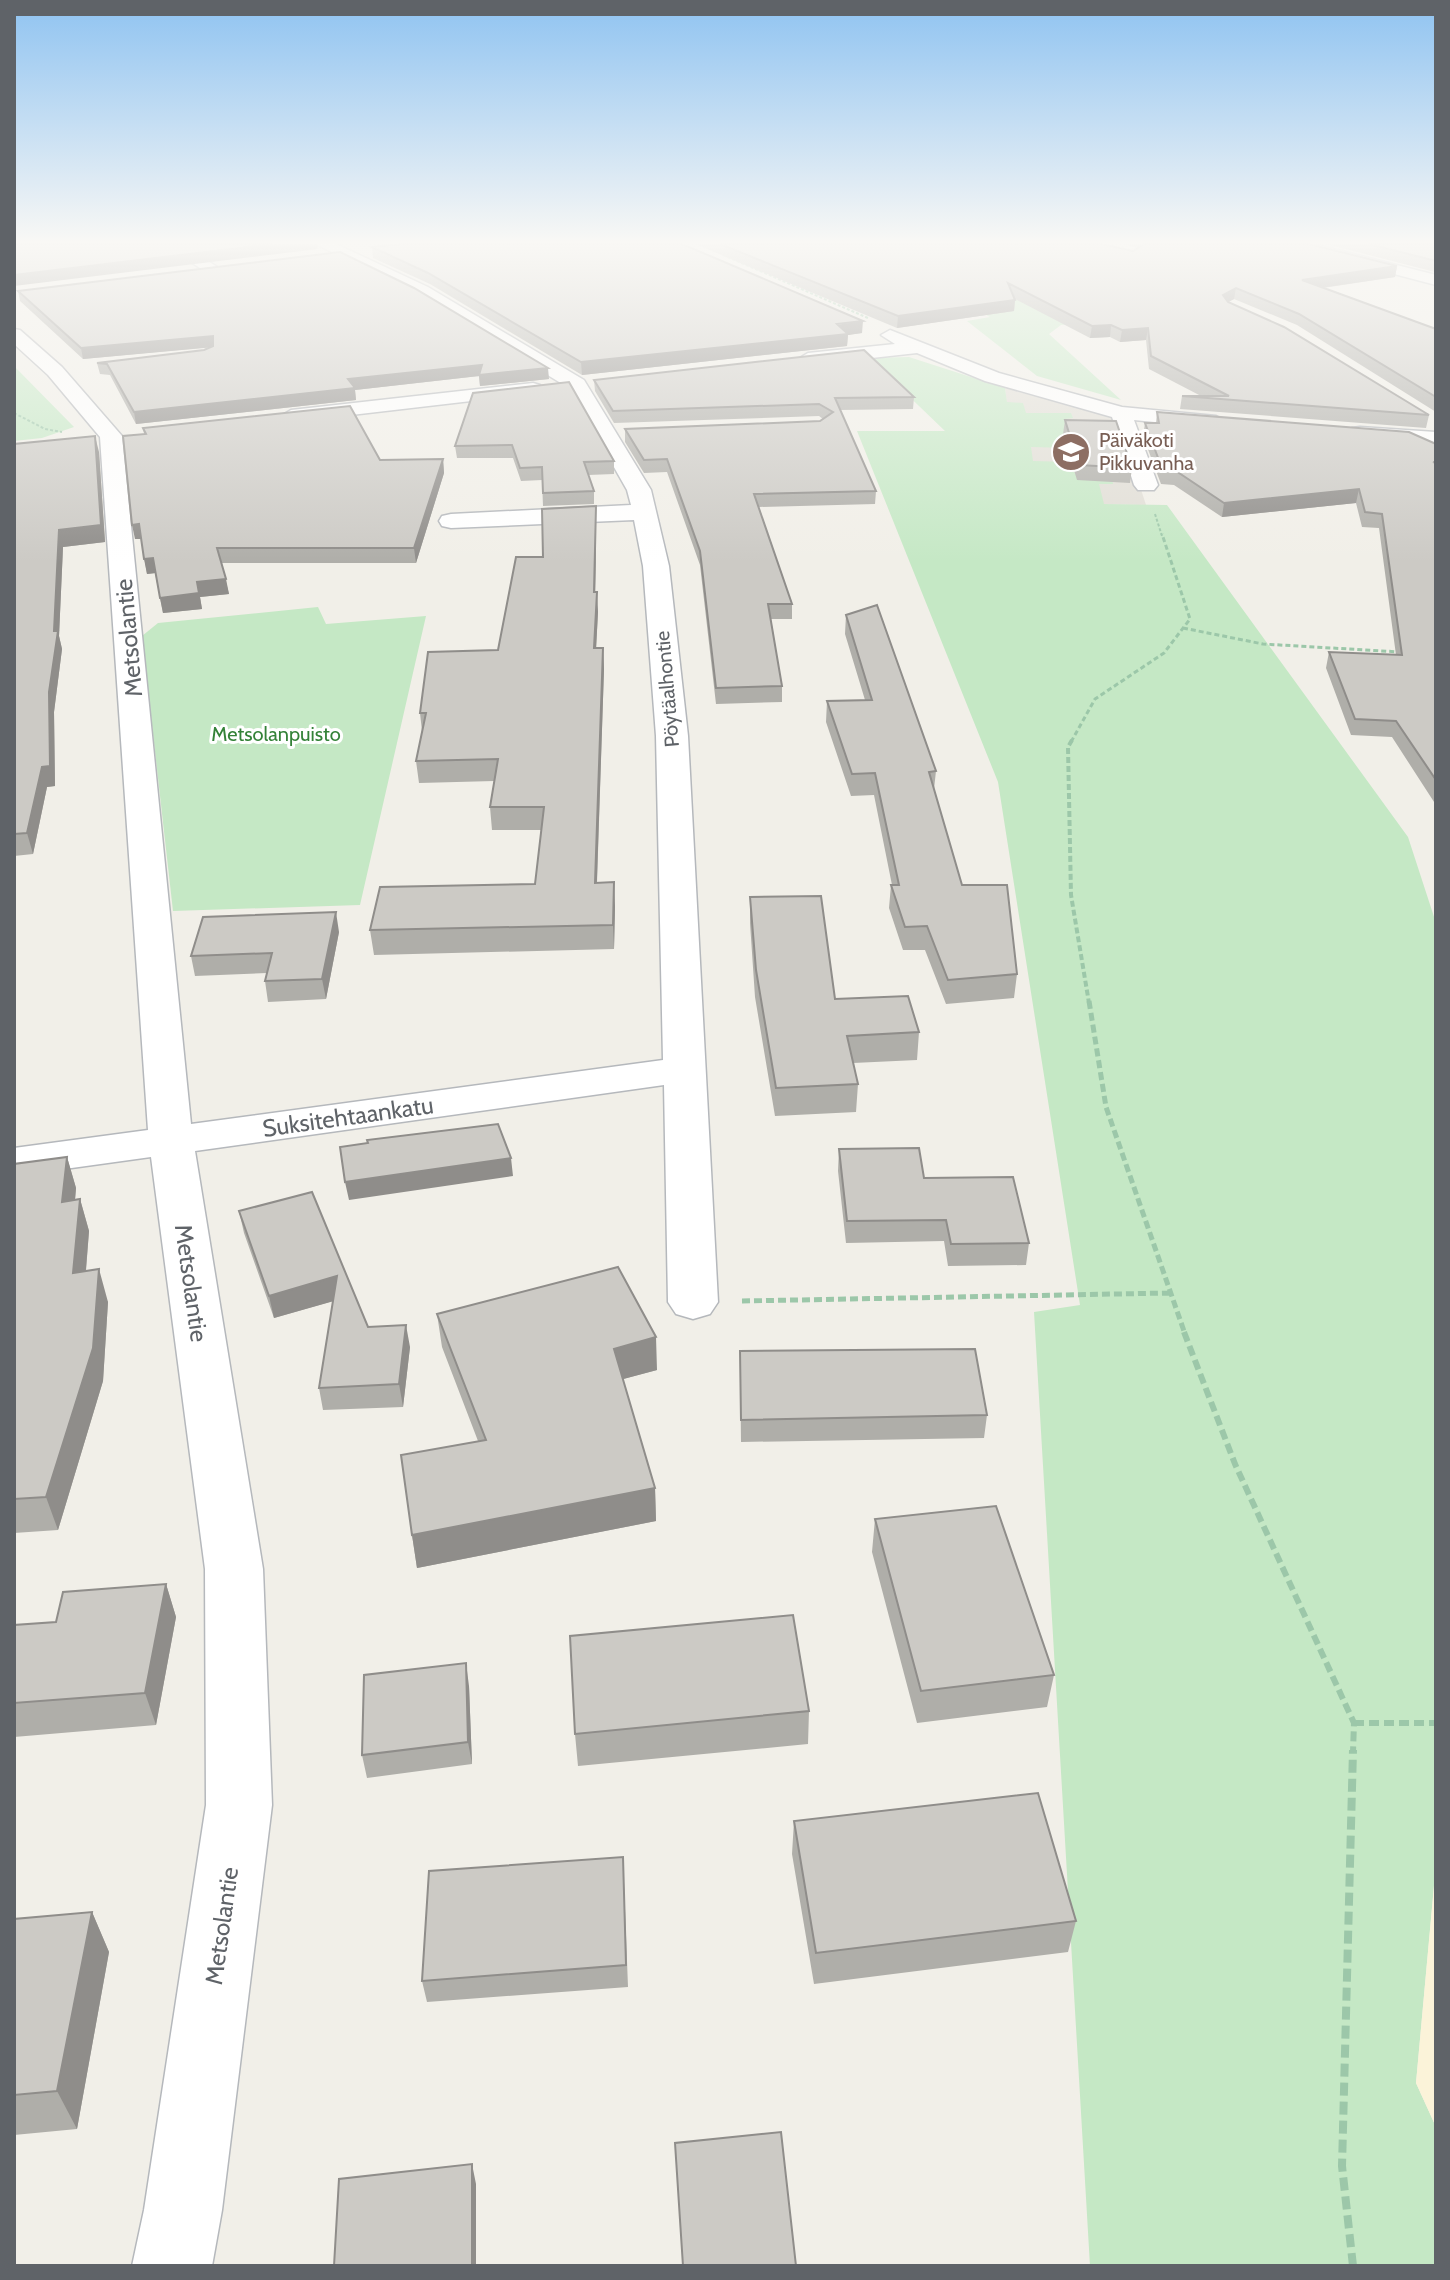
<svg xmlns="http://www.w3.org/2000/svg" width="1450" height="2280" viewBox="0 0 1450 2280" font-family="Cabin,sans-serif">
<rect width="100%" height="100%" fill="#f1efe8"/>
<path fill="#e1ded6" d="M1005,388L1118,418L1146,505L1019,503Z"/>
<path fill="#c5e8c5" d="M899,244L1115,320L1061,325L1049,334L1121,400L1037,376L967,321L990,317L952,297Z
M909,357L1005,388L1007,402L1023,403L1026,413H1071L1073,418L1065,419L1071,434L1070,448L1031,447L1033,461L1071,462L1075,474L1111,475L1113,484H1099L1104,504L1167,505L1408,837L1436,923V1864L1416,2083L1436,2127V2266H1090L1034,1312L1080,1305L998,782L857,431H945L869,358Z
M14,366L74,427L42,438L14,441Z
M318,607L326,624L426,616L360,905L173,911L142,636L158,623Z"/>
<path fill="#fbf3d9" d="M1436,1864V2127L1416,2083Z"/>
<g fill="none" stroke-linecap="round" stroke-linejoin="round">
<defs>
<path id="street" d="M162,244H181L222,270L220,273H208Z
M316,244H336L428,287L584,380L651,490L669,566L688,736L718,1302L710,1314L693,1319L676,1314L668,1302L664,1085L195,1151L263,1569L272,1805L222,2210L212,2266H132L144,2210L206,1805L205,1569L151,1157L14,1176V1148L148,1130L100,437L48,375L14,344V329L20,330L62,367L122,436L191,1124L663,1060L656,736L643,566L634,520L451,528L442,526L439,521L442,516L451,514L631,505L627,490L569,388L416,295Z
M890,330L999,373L1122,407L1216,416L1227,422L1216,428L1134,420L1158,485L1154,490H1138L1134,485L1112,417L985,381L917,353L808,365L798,359L808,353L895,344L881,335Z
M533,383L540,385L543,389L540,393L291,422L281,416L291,410Z
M1360,427L1436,432V444L1352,438L1349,433L1352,428Z"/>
<path id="secondary" d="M1288,244H1314L1436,275V285L1291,247Z"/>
</defs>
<use href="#street" stroke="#b5b8bc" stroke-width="3"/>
<use href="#secondary" stroke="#b6babf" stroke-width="3"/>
<path stroke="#9cc7a9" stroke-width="2" stroke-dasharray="3 2" stroke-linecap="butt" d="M723,255L868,318
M14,413L45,429L62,432
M1155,514L1162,536"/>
<path stroke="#9cc7a9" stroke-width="3" stroke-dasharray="5 3" stroke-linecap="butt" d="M1183,628L1263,644L1400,652
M1071,742L1095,699L1164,653L1190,619L1162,534"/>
<path stroke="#9cc7a9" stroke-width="4" stroke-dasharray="6 3" stroke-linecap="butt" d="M1072,740L1068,747L1071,895L1089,1003"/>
<path stroke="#9cc7a9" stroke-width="5" stroke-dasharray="8 4" stroke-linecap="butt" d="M1089,1001L1106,1107L1185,1334
M742,1301L1169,1293"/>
<path stroke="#9cc7a9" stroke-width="6" stroke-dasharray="10 5" stroke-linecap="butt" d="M1184,1332L1235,1464L1354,1723L1353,1752
M1354,1723H1436"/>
<path stroke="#9cc7a9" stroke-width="8" stroke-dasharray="13 6" stroke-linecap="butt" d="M1353,2266L1342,2166L1353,1750"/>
<use href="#street" fill="#fff" fill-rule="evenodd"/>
<use href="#secondary" fill="#fff" fill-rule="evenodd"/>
</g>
<path fill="#afaea9" d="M695,244H1028L1133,251L1138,248L1122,244H1309L1397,266L1395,277L1323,288L1436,329V412L1297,325L1234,299L1228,302L1429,415L1426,428L1180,409L1182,396H1201L1149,369L1146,340L1120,342L1110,337L1090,338L1015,299L1014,311L897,328Z
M1326,244H1436V271L1435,272Z
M372,247L862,333L848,335L847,346L582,375L430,284L373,258Z
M18,291L549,379L480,386L479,376L355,390L356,400L136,424L110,375L100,374L97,363L204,350L211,347L83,359L20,301Z
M594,380L914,397L913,409L840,410L876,491L875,504L759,507L792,604V619H771L782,686V702L716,704L700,565L667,472L644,473L625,442V429L820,421L823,419L819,416L614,423L595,391Z
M473,393L614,461V474L588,475L594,491V504L543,506L542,480L521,481L513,458H457L455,446Z
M1157,412L1436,444V805L1392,737L1351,735L1326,668L1329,652L1396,655L1379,528L1362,527L1356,503L1222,517L1174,485L1161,484L1143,436L1145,423H1156Z
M1065,420L1132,468L1130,483L1077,480L1063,434Z
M143,428L380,460L443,459L444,473L416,563H221L229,594L200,597L202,609L163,613L155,573L147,574L141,539H135L144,434Z
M14,444L99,452L105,542L63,547L59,636L62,649L54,712L55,786L47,787L33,854L14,856Z
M596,525L595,592L598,612L596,648H603L604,669L597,883L615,906L614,949L374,955L370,930L535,884L541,830H492L490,807L494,781L419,783L416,761L422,731L420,713L498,650L543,557Z
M846,615L936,771L934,789L962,885L1017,974L1014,998L946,1004L925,950H903L889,908L891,885H892L874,795L851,796L826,722L827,701L865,700L845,634Z
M750,897L835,999L919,1032L917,1060L853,1063L858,1084L856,1112L775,1116L755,997L750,923Z
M339,932L326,999L268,1002L265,981L267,973L195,976L191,956Z
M839,1149L924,1178L1029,1243L1026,1265L948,1266L944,1241L846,1243L838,1171Z
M67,1157L76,1188L75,1200L80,1199L89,1231L86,1271L108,1302L103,1381L58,1530L14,1533V1164Z
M239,1211L368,1327L410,1347L403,1407L323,1410L319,1388L333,1301L274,1318L244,1233Z
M437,1314L657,1370L623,1379L655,1488L656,1521L417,1568L412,1535L478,1441L442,1347Z
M740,1351L987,1415L984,1438L741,1442Z
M875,1519L1054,1675L1047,1707L917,1723L872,1552Z
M166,1584L176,1617L156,1725L14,1737V1625L56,1622Z
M469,1686L472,1764L367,1778L362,1755Z
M809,1711L808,1744L578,1766L575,1734Z
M794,1821L1076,1921L1068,1952L814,1984L792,1854Z
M623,1857L628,1987L427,2002L422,1981Z
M92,1912L109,1952L77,2129L14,2135V1919Z"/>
<path fill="#8f8d8a" d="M272,244H317L318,249L14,286V275Z
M1397,266L1395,277L1300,291L1302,280Z
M1236,288L1234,299L1221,306L1223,295Z
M1015,300L1014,311L897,328L898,316Z
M863,321L862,333L848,335L847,346L582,375L581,362Z
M1111,325L1110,337L1090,338L1092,326Z
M1148,328L1146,340L1120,342L1122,330Z
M213,336L215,347L83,359L81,348Z
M482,365L548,368L549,379L480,386L479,376L355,390L356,400L136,424L134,412L348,379Z
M95,436L99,452L105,542L63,547L59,636L62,649L54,712L55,786L47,787L33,854L27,833L49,692L54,631L59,530Z
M443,459L444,473L416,563L414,548Z
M1359,489L1356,503L1222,517L1224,503Z
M596,506V525L595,612L594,592Z
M139,524L142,539H135L132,525Z
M153,558L156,573L147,574L144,559Z
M226,579L229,594L200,597L202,609L163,613L160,598L197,582Z
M597,592L598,612L595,669L594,648Z
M603,648L604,669L596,907L595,883Z
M614,882L615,906L614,949L613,925Z
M336,912L339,932L326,999L322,979Z
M67,1157L76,1188L72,1234L62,1202Z
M511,1158L513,1176L349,1200L345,1182Z
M80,1199L89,1231L83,1305L73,1273Z
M99,1269L108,1302L103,1381L58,1530L46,1497Z
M337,1276L341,1299L274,1318L269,1296Z
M406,1325L410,1347L403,1407L399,1384Z
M656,1337L657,1370L616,1381L614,1349Z
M655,1488L656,1521L417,1568L412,1535Z
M166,1584L176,1617L156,1725L145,1693Z
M466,1663L469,1686L472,1764L468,1742Z
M92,1912L109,1952L77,2129L57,2091Z
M472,2164L476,2184V2266H472Z"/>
<path fill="#cccac5" stroke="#8f8d8a" stroke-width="2" d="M14,244H272L14,275Z
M400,244H682L863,321L837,324L848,334L581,362L428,273L372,247Z
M720,244H1102L1133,251L1144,244H1309L1397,266L1302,280L1436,329V397L1299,314L1236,288L1223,295L1228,302L1284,327L1429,415L1182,396H1229L1151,356L1148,328L1122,330L1111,325L1092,326L1008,283L1015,300L898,316Z
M1369,244H1436V261Z
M340,252L414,288L548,368L479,375L482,365L348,379L355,388L134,412L107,364L97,363L204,350L213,346V336L81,348L18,291Z
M864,350L914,397L835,398L876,491L754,494L792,604H768L782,686L716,688L700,551L667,459L644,460L625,429L820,421L833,412L819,404L613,411L594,380Z
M569,382L614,461L584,462L594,491L543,493L542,467L520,468L512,445L455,446L473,393Z
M350,406L380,460L443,459L414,548H217L226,579L197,582L199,593L160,598L153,558L144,559L139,524L132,525L123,436L146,434L143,428Z
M1157,412L1409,432L1436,444V462H1433L1436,463V780L1396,721L1355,719L1329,652L1402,655L1382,514L1365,512L1359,489L1224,503L1176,471H1163L1145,423H1159Z
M1065,420L1116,421L1132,468L1079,465Z
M95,436L101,525L59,530L54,631H58L49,692L50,766L42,767L27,833L14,834V444Z
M596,506L594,592H597L594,648H603L595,883L614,882L613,925L370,930L380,887L535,884L544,807H490L498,759L416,761L426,713H420L428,652L498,650L516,557H543L542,509Z
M877,605L936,771L929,772L962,885H1007L1017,974L948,980L927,926L905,927L891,885H899L875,773L852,774L827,701L872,700L846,615Z
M821,896L835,999L908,996L919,1032L847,1036L858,1084L776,1088L756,970L750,897Z
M336,912L322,979L265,981L272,953L191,956L203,917Z
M498,1124L511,1158L345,1182L340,1147L368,1143L367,1140Z
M919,1148L924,1178L1013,1177L1029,1243L951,1244L946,1220L847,1221L839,1149Z
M67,1157L62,1202L80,1199L73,1273L99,1269L93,1348L46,1497L14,1499V1164Z
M312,1192L368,1327L406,1325L399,1384L319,1388L337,1276L269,1296L239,1211Z
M618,1267L656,1337L614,1349L655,1488L412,1535L401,1455L486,1440L437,1314Z
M975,1349L987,1415L741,1420L740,1351Z
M996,1506L1054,1675L921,1691L875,1519Z
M166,1584L145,1693L14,1703V1625L56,1622L63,1592Z
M793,1615L809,1711L575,1734L570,1636Z
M466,1663L468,1742L362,1755L364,1675Z
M1038,1793L1076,1921L816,1953L794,1821Z
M623,1857L626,1965L422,1981L429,1871Z
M92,1912L57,2091L14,2095V1919Z
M781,2132L796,2266H683L675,2143Z
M472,2164V2266H334L339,2179Z"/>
<linearGradient id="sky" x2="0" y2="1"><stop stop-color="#8fc3f1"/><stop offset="0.43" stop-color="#f9f8f5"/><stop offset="1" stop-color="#f9f8f5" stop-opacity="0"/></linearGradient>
<rect width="1450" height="563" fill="url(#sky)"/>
<defs>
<symbol id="school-disc" viewBox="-11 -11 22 22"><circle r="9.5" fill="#8d6e63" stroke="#fff"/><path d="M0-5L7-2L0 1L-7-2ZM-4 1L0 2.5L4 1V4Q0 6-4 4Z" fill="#fff"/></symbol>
</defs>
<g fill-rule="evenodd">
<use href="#school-disc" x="1049" y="430" width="44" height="44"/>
</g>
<g text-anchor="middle" stroke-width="6" stroke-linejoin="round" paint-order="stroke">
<g font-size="20" fill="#785e54" stroke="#fff" text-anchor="start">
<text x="1099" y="447">Päiväkoti<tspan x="1099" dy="23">Pikkuvanha</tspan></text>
</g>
<g font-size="20" fill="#5f6368" stroke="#fff">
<text transform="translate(667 689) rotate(-95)" y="7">Pöytäalhontie</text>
</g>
<g font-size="20" fill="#348238" stroke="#fff">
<text x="276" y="741">Metsolanpuisto</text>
</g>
<g font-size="24" fill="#5f6368" stroke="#fff">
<text transform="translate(129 638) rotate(-95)" y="8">Metsolantie</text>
<text transform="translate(348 1117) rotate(-8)" y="8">Suksitehtaankatu</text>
<text transform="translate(191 1283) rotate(82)" y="8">Metsolantie</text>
<text transform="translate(222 1926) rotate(-82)" y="8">Metsolantie</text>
</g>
</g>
<rect width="1450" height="2280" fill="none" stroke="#5f6368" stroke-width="32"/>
</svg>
